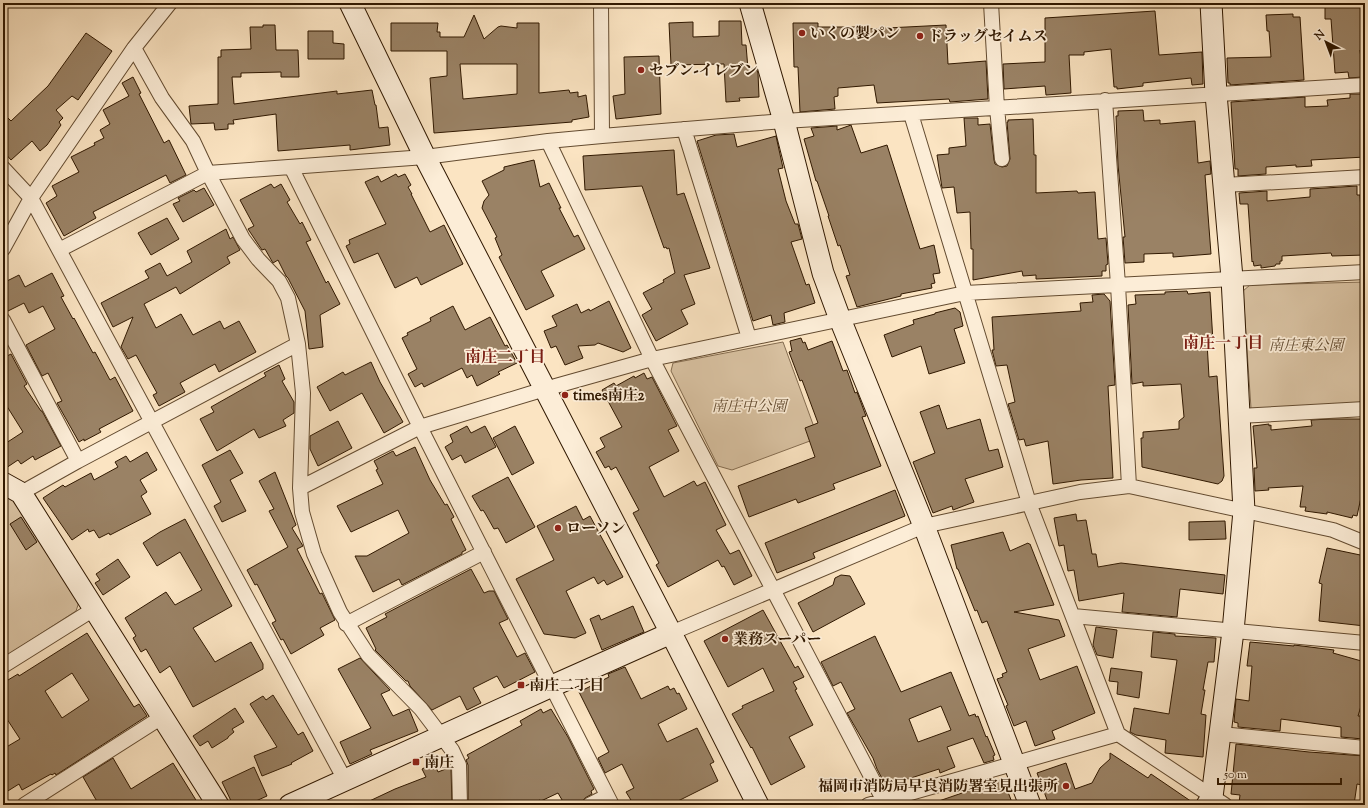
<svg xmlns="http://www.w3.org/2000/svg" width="1368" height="808" viewBox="0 0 1368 808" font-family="'Sorts Mill Goudy','Noto Serif JP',serif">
<rect width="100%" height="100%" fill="#fbe4c2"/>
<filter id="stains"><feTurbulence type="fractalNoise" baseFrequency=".005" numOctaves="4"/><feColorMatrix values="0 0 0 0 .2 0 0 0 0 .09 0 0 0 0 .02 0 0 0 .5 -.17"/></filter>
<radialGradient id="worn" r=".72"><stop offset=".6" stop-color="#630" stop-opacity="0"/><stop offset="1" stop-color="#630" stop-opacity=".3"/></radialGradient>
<path fill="#d8c1a1" stroke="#846c50" d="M1365,282V402L1255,412L1251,408L1243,291L1250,285Z
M783,342L818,438L732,470L718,466L671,371L673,363Z
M3,492L14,498L79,602L76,611L3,658Z"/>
<path fill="#9a8265" stroke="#301800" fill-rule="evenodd" d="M1325,3H1365V50H1360L1363,77L1349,78L1348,72L1335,73L1331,19H1325Z
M1155,11L1159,55L1202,52L1203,84L1192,85L1191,78L1143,83V86L1117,89V87H1114L1111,49L1084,52V55H1069L1071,93L1046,95L1045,86L1004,89L1003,64L1045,62V18Z
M1293,14V17H1300L1304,80L1230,85V83H1228L1227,58L1271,57L1269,31H1267L1266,15Z
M474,15L484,39L498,27L501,26L517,28V23H539V93L569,90L570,93L578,92V97L586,95L589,117L572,120V122L434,133L430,78L447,76V51H391V23H438L437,32H440V37H464ZM460,64H517V94L463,99Z
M719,21H741L742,45H746L748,69L756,68L758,73L759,97L739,98L740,101L726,102L724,64H723L671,65L669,23L693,22V37L719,36Z
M793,23H818V27H867V29L946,25L948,64L986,61L988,99L950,102L949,99L877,103L874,85L838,88V96L834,97L835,109L800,112L798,67H794Z
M263,25H275L276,50H298L299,77H281V72L241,73V77H232L234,104L337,91V94L372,90L375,105H376L379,128L388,127L390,145L350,150V145L278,151L276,114L233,120L234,124H228V129L215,130L214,123L191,124L189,106L218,104V57H221V50L251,49L250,27H263Z
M308,31H333V43L344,44V59H308Z
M86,33L112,51L78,100L72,96L56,110L63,118L59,122L61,125L47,145L40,151L32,141L11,160L3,151V113L11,121L48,86Z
M659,56L661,114L616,119L613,96L625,94L624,57Z
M133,77L141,93L139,94L164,143L169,140L186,175L170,183L166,175L93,212L96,218L64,236L46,203L57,196L52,186L79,172L71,157L95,145L94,143L104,138L100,130L110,124L103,110L129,96L122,83Z
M1350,94H1364L1365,157L1311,160L1312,166L1296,167V165L1266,167V174L1238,176V169H1235L1231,102L1305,97V107L1328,106L1327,100L1350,98Z
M1143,110L1144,121L1160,120V124L1195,121L1198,163L1210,161L1211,174L1205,175L1211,254L1173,257V253L1144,254V262L1125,263L1123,237H1125L1118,165L1116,116H1118V111Z
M964,118H978V125L990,124L994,160L995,164L1002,167L1007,166L1010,159L1007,122H1008V120L1033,119L1034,155H1036V193L1077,191L1078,193L1095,192L1098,239L1106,238L1108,264L1106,265V271H1102V276L1036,279V275L1023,276L1022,271L973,280V249H971L970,212L957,213L954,187L942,188L937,155L949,154V148L966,146Z
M851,125L861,153L887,145L920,249L934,245L940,273L933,274L935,283L931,284L932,288L901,294V296L857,307L846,276L850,275L840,245L838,246L828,216H829L817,181H816L804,139L814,136L811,128L837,126V130Z
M734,134L737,147L776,136L783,168L778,169L786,201L795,224H798L802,239L791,242L806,285L809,284L815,303L784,313L785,322L773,325L771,315L753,321L697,141L716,135Z
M674,150L677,195L684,193L710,268L684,275L695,304L681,310L688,324L656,341L642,315L652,309L643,293L664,282L663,280L675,273L669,248L667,249L666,247L664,248L642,186L585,190L583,156Z
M534,160L540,187L549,183L561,208H559L574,237L578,235L585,249L541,271L554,296L526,310L499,257L502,255L495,238L497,237L482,208L484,201L489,195L482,181L504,170V167Z
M396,174L398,177L405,174L411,185L408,187L412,194H411L430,232L444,225L463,264L421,285L417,277L395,288L378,253L354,263L346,246L350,244L349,240L386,224L365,182L378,176L381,182Z
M271,184L274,188L281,184L290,200L287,202L300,224L302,222L311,240L306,242L326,283L328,281L340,304L320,315L323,347L309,349L305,311L288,278L286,276L278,260L273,263L265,249L262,250L248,229L254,226L240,200Z
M1357,186V195H1360L1362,225L1365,224V255L1332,256L1331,253L1282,256V261H1280V264H1276L1275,266L1261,268V265L1254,266L1253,261L1252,262L1248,204H1240L1239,193L1267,191V201L1310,197V189Z
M204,188L214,205L183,222L173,204L180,201L178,198L194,190L196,192Z
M167,218L179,239L151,255L138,233Z
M226,229L230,239L233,237L240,250L227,257L230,263L180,294L176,287L144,304L156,328L181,314L193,335L220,321L224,329L239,321L256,352L219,372L215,364L180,383L185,392L159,406L153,395L157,393L136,355L128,359L121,347L133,317L113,327L101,303L149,278L145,271L160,263L167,276L192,262L187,251Z
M52,273L64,296L61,297L73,319L74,318L93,353L95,352L110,380L115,377L133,411L99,429L101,432L84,441V439L79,442L57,403L62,401L48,373L42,376L26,345L55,329L43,306L29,313L24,303L6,312H3V283L19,275L25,287Z
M1187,291L1188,294L1210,292L1213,342H1207L1209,377L1217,376L1224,476L1222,481L1218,484L1142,467L1141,438H1143V432L1179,429V421L1184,417L1181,384L1143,386V382L1132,384L1128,305L1136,304L1135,295L1165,294V292Z
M1104,294L1110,301L1115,385L1108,386L1113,478L1081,480L1053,484L1048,441L1026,446L1024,439L1019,440L1008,404L1015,402L1007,365L996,366L992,350H994L992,317L1081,311L1080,303L1093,302L1092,295Z
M609,301L631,348L623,352L598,343L595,345L578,346L583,358L565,365L556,346L551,348L544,331L557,326L552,316L577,304L581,313L589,309L590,311Z
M453,306L465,330L490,317L505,346L507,345L517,363L498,372L500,374L477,386L472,375L467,378L462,368L424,387L422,383L415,387L408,374L417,369L402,338L408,335L407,333L431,321L430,318Z
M955,308L960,312L963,326L954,329L965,363L929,374L921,346L892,357L884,335L914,324L913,320L935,314V313Z
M801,338L803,343L805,342L808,350L832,341L843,371L847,370L855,393L857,392L866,416L862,417L881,466L833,484L835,489L798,503L796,499L749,517L738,486L815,457L805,428L818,423L802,380L800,381L789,352L792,351L790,341Z
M11,354L27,384L24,386L41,411H42L61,446L35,460L33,456L21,464L18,460L3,470V445L23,432L3,400V358Z
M371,362L380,382L403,422L384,433L362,393L330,411L317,387L343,372L345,375Z
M279,365L285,379L282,381L294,402V413L283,420L286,426L259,438L254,429L217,451L200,419L214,412L211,407L266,376L264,373Z
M644,373L647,379L652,377L677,426L668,430L679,451L649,467L664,497L694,481L697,486L705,482L726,525L716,530L730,554L739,550L752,576L734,585L724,566L722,567L718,560L668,587L656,565L659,563L633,513L639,510L616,467L611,470L609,466L605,468L596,452L605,447L600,438L622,427L602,390L614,383L616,386L634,376L635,378Z
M939,405L947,429L980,419L989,451L998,449L1003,467L965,479L974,502L953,510L952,506L933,513L913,462L935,453L920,412Z
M1330,419H1363L1365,444V479L1357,516L1353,515L1352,518L1327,512V514L1305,511L1306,507H1300L1303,486L1268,488L1269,490L1255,491L1254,468H1257L1253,426L1269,424V426L1271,425V430L1312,426L1311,420Z
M338,421L352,448L318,466L310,449V436Z
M467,426L471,433L485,426L496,447L465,463L461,455L452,460L445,447L453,442L450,435Z
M515,426L534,463L512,475L493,438Z
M415,447L430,480L445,505L447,504L454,517L451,519L466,550L462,552V554L402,585L399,579L373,592L355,556H367L409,533L398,510L351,532L337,506L383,484L376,470L378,469L374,461L393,451L396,456Z
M230,450L243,473L230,480L246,511L222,522L214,506L221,502L202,465Z
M147,452L157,470L140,480L147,492L141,496L151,514L110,535L109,533L99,538L94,530L89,532L88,529L72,540L43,498L63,485L65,487L91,473L94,480L118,467L115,462L126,456L130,462Z
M275,472L296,525L292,528L303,546L297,549L320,594L322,593L335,620L320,628L324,635L291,654L283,639L281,640L272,623L276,621L257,584L255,585L247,570L288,547L269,511L274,509L259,481Z
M508,477L535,527L506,543L498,528L494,529L485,513L483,510L481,511L472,496Z
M895,490L905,516L813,553L815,558L777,573L765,543Z
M576,506L583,520L590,516L623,577L607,585L604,580L598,584L594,577L566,591L586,633L575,638L544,634L516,579L554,560L537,526Z
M1076,514L1077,521L1086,520L1092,554H1096L1098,567L1121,563L1225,575L1223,594L1180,589L1177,617L1122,612L1124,593L1079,601L1074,570L1068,571L1064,545L1059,546L1054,518Z
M21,517L37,542L26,550L10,524Z
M185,519L232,606L193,628L215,662L251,642L263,664V669L193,707L170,666L160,673L146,649L141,652L133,638L136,636L125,618L166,592L175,605L202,590L180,552L157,566L143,543L160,532Z
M1225,521L1226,539L1189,540V522Z
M1003,532L1010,551L1028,543L1029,544H1030L1054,605L1014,612L1059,620L1065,636L1028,649L1040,680L1077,666L1095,713L1052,731L1055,739L1035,746L1026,721L1014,726L1006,706L1008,705L997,679L1003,677L1002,674L1007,672L987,621L982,623L977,610L975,611L958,569H957L951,545Z
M1327,548L1365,556V626L1319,621L1322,584L1319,583Z
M118,559L130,577L103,595L95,583L100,580L96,574Z
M471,569L484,593L489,591H494L508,619L499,623L517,657L525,653L535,672L504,688L497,676L473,688L481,703L467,710L460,696L432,710L410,686L408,681H406L375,650L376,649L366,628L387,617L385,614Z
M841,575L850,576L865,604L813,632L798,603L833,585L835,578Z
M633,606L644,632L602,650L590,619L599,615L601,620Z
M763,610L795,668L798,666L804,677L793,682L797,689L795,690L813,725L789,737L805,767L771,785L752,747L751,748L732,714L743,708L742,706L774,691L763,668L728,687L704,641Z
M1096,627L1117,630L1113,658L1097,655L1093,645Z
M1153,632L1175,634V636L1216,638L1214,662H1208L1203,690H1205L1201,714L1206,715L1203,757L1165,753L1166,740L1136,735L1130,732L1134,708L1169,714L1177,660L1151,657Z
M87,633L134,707L139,704L147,716L56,775L55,773L52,775L51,774L22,790L19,784L3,794V749L20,739L3,713V683L18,674L19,676ZM72,673L89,700L62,718L45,691Z
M875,636L901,692L951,672L969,716L975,714L976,717L978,716L986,737L987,736L995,755L993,756L994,760L984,763L973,738L947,747L955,767L940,773L939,769L886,786L877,769L873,758L847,713L855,709L841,682L833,686L821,662ZM941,706L951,730L918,742L909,719Z
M1250,642L1294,646V645L1334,650L1333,653L1365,662V693L1358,716H1365L1363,739L1341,737V727L1281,719L1280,731L1238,727V723L1234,722L1236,699L1249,701L1252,666H1247Z
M360,658L390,690L381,694L393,716L409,709L418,731L370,750L372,754L350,764L340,742L371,728L338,669Z
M625,667L641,699L668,686L670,690L674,688L677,694L679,693L687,709L658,724L667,742L697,728L714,762L710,764L718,781L670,805H634L626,792L634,788L622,764L605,773L598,758L609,752L579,692L609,677L608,674Z
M1111,668L1142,672L1139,698L1117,694L1118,682L1109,681Z
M273,695L298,735L303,732L313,751L291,763L292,764L262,776L254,756L277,747L250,704L263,696L266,700Z
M235,708L244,722L232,729L234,732L228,737V738L212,748L208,741L200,746L193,736Z
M541,709L543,713L551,709L568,737L594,789L591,791L592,794L585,798L581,803L578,805H565L558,793L541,801L540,800L529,805H468V765L466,760L469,758L467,755L522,725L520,721Z
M1236,744L1309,752L1365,756L1362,785L1357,784L1354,805H1260L1239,803L1240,795L1231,794Z
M1110,753L1148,778L1151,774L1195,804V805H1049L1037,773L1066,763L1075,789L1092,783L1100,768L1110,759Z
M113,758L131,789L173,763L199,805H99L83,777Z
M434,763L438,772L451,767L452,805H361L395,789L426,777L422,769Z
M254,767L267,796L247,805H233L222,782Z
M1003,779L1013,805H933V803Z"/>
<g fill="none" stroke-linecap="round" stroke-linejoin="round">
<defs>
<path id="street" d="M601,3L602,136
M991,3L997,108L1002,159
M134,48L162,98L193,141L208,173L243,239L258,259L279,281L288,298L298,344L303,393L300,488L302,512L314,554L340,612L368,655L421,709L452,750L459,765L460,805
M1105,100L1118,285L1129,486
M911,114L1029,503L1118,734
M684,129L749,338
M291,167L420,427L612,805
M3,168L31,198L345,780
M1224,185L1365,177
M3,249L31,198L134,48L170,3
M59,250L208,173L425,157L548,141
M3,320L78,461
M1239,416L1365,409
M300,488L420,427L545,389L652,359L965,293L1365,272
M21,493L78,461L298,344
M1073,616L1365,643
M346,624L484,552
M671,633L924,526L1080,492L1129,486L1333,530L1365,543
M3,666L94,609
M1221,734L1365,748
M24,805L162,717
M589,805L607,796
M868,805L1118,734L1225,805
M886,805L652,359L548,141L602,136L784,121L1365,85"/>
<path id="secondary" d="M350,3L425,157L671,633L758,805
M750,3L784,121L823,273L840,319L924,526L1030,805
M3,483L21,493L218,805
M290,805L552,686L671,633
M1207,805L1212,797L1233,631L1244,511L1232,278L1216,94L1211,3"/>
</defs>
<use href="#street" stroke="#634b30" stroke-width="16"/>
<use href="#secondary" stroke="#301800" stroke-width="23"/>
<use href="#street" stroke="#fcedd7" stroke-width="14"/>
<use href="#secondary" stroke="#fcedd7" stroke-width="21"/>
</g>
<g fill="#8f2418" stroke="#fcedd7" stroke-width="1.5">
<circle cx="802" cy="33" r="4"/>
<circle cx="920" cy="36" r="4"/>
<circle cx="641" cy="70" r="4"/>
<circle cx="565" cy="395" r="4"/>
<circle cx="558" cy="528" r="4"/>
<circle cx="725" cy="639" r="4"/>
<rect x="517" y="681" width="8" height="8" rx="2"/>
<rect x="412" y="758" width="8" height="8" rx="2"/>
<circle cx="1066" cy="786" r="4"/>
</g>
<g text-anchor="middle" stroke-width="3.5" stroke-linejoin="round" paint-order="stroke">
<g font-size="15" font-weight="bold" fill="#301800" stroke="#fcedd7" text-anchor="start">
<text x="810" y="38">いくの製パン</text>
<text x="928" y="41">ドラッグセイムス</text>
<text x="649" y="75">セブン-イレブン</text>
<text x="573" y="400">times南庄2</text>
<text x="566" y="533">ローソン</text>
<text x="733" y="644">業務スーパー</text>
<text x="529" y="690">南庄二丁目</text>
<text x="424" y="767">南庄</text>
<text x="1058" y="791" text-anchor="end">福岡市消防局早良消防署室見出張所</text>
</g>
<g font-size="15" font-style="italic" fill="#624b30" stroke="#fcedd7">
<text x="1306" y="350">南庄東公園</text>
<text x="749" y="411">南庄中公園</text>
</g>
<g font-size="16" font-weight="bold" fill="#7a1f14" stroke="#fcedd7">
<text x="1223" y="348">南庄一丁目</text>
<text x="505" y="362">南庄二丁目</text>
</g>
</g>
<rect width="1368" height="808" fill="none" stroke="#fbe4c2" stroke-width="16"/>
<rect x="4" y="4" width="1360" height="800" fill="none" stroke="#301800" stroke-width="2"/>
<rect x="8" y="8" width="1352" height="792" fill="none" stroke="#301800"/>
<g transform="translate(1326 42) rotate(318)" stroke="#fcedd7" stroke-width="3" paint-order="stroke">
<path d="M0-3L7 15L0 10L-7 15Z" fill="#301800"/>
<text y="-6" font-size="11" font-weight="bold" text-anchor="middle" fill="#301800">N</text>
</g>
<path d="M1218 778v6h123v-6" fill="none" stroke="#301800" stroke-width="2"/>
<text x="1224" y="778" font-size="12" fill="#301800" stroke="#fcedd7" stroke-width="3" paint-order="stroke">50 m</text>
<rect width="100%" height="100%" filter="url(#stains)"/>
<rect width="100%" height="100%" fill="url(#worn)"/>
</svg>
